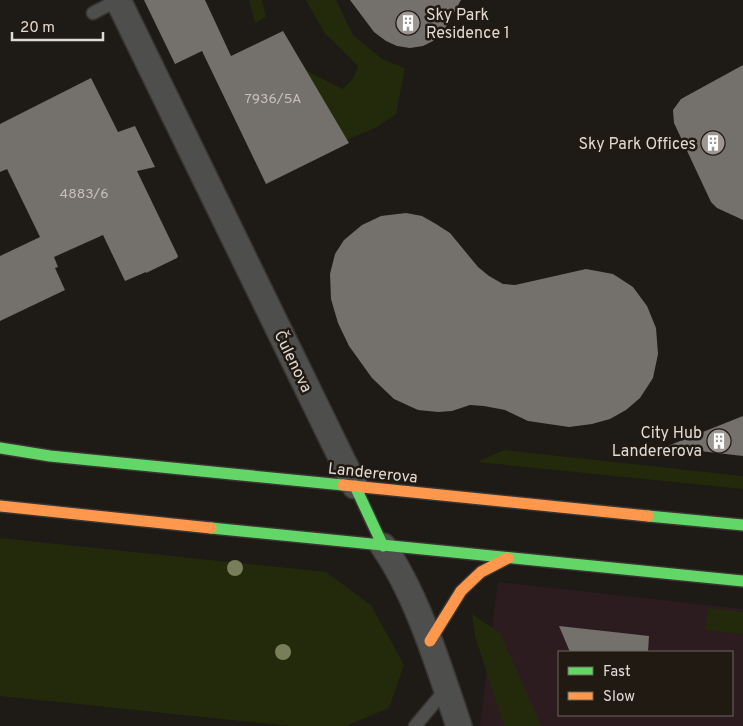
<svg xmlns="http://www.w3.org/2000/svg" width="743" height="726" viewBox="0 0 743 726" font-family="Overpass,sans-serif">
<rect width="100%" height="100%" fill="#1e1a16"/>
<path fill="#2d1c1f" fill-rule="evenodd" d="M498,582L743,609V726H480ZM559,652H732V715H559Z"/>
<path fill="#23290b" d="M249,0H262L266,17L255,23Z
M306,0H336L353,35L382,59L405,68L396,114L377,127L279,169L280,36L309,72L343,89L353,79L358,66L325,34Z
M504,450L743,476V489L477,462Z
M0,538L326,572L371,605L404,665L389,708L346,726H290L0,696Z
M708,608L743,612V634L705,630Z
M472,614L501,634L541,726H504L475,636Z"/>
<path fill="#74706c" d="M144,0H205L231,56L283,31L349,143L266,184L202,51L175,64Z
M350,0H461L443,32L433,41L423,46L410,48L397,46L386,41L374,32Z
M743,65V220L717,208L711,202L674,123L673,110L681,99Z
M91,78L118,132L135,126L155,167L137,171L178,256L177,258L146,273V272L125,281L103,235L54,257L58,267L55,268L65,290L0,321V256L40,237L7,169L0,172V124Z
M406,213L422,216L436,224L450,233L478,267L489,276L503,284L515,285L586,269L613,274L633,287L647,306L656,328L658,354L653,378L640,398L626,410L610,419L592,424L569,427L528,421L505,410L484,406L470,405L452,411L438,412L418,410L394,399L372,378L349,346L338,323L331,299L330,274L335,254L344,240L362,225L381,216Z
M743,416V456L665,447Z
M559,626L649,636L648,652H570Z"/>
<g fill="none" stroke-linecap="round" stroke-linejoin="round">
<defs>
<path id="lane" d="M93,13L118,0
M415,726L446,689"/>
<path id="street" d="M118,0L355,486
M383,546C418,596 439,668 459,726"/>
<path id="fast" d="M0,448L50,456L343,485
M355,486L383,546
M648,516L743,525
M211,528L743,581"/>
<path id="slow" d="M343,485L648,516
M0,506L211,528
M430,641L461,591L481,572L508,558"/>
</defs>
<use href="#lane" stroke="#383532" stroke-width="15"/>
<use href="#street" stroke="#383532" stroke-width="28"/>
<use href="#fast" stroke="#383532" stroke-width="14"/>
<use href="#slow" stroke="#383532" stroke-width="14"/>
<use href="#lane" stroke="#4e4f4d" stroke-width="12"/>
<use href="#street" stroke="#4e4f4d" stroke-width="25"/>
<use href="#fast" stroke="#63d668" stroke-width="11"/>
<use href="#slow" stroke="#ff974d" stroke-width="11"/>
</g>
<g fill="#777e59">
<circle cx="235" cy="568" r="8"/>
<circle cx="283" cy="652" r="8"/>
</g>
<defs>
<symbol id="building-disc" viewBox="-11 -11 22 22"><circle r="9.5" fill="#9c9792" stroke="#211a12"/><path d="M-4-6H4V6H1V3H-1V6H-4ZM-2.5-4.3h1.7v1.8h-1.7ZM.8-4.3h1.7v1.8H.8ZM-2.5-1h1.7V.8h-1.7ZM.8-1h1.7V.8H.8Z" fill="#fff"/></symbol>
</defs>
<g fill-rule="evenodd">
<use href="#building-disc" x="394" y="9" width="28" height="28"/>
<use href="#building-disc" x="699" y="129" width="28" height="28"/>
<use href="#building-disc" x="705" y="427" width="28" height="28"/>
</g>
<g text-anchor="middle" stroke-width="5" stroke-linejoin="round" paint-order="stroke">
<g font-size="14" fill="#c5c0bb">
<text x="273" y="103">7936/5A</text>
<text x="84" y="198">4883/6</text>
</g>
<g font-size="16" fill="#e0dad5" stroke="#211a12" text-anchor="end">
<text x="426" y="20" text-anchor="start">Sky Park<tspan x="426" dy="18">Residence 1</tspan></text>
<text x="696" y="149">Sky Park Offices</text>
<text x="702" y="438">City Hub<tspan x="702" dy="18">Landererova</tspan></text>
</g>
<g font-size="16" fill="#e0dad5" stroke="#211a12">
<text transform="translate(294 361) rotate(64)" y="6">Čulenova</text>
<text transform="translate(373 472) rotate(6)" y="6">Landererova</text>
</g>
</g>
<rect x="558" y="651" width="175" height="65" fill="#211a12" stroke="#6d6760"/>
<rect x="568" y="667" width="25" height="8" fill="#63d668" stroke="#6d6760"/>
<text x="603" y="676" font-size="15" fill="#e0dad5">Fast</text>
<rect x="568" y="692" width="25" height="8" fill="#ff974d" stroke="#6d6760"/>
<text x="603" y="701" font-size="15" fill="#e0dad5">Slow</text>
<path d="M12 32v8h91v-8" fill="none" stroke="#e0dad5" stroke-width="2.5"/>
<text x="20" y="32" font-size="15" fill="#e0dad5" stroke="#211a12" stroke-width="4" paint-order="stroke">20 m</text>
</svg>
